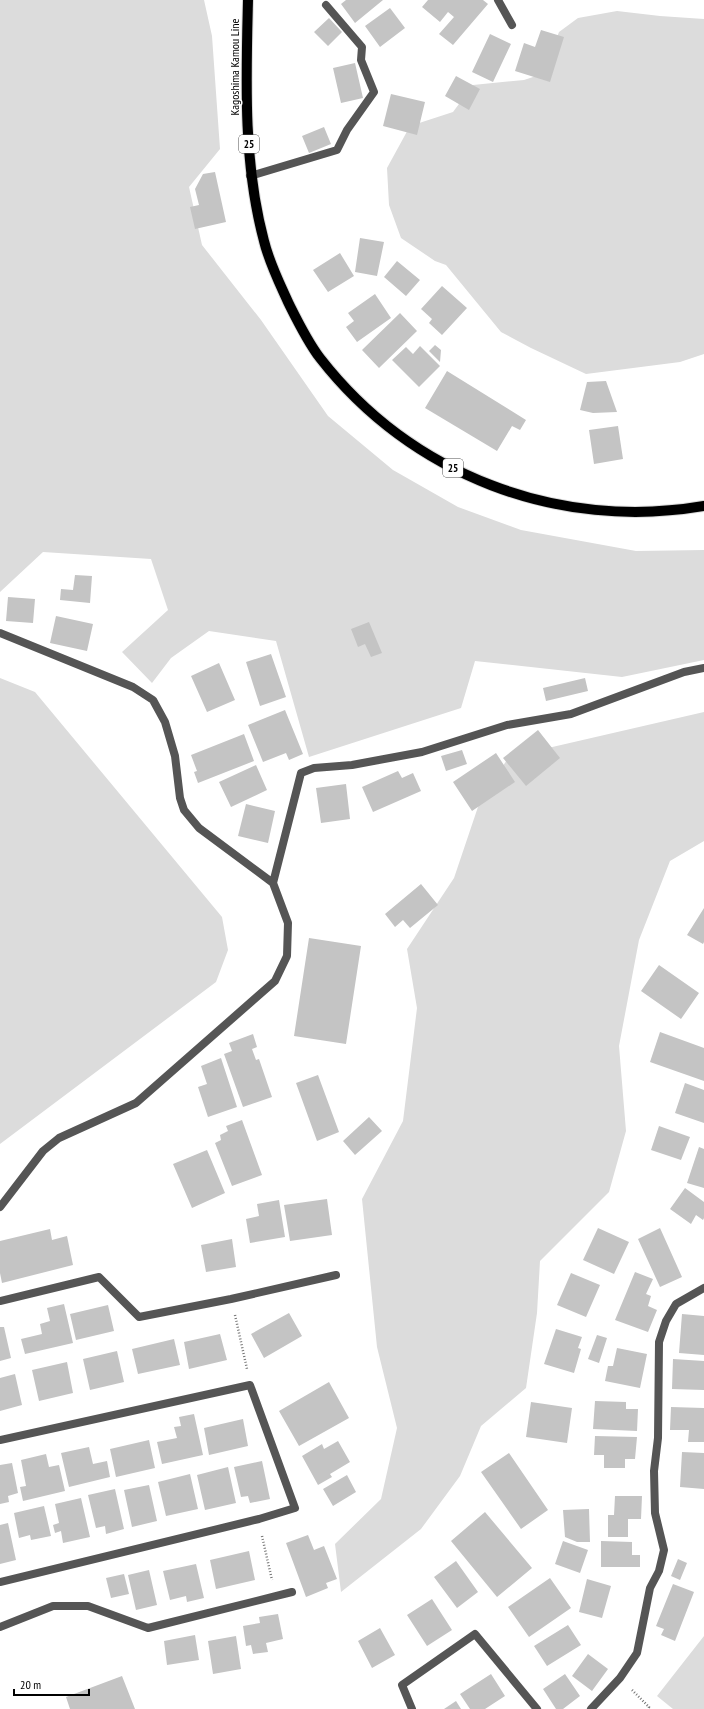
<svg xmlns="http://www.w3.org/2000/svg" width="704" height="1709" viewBox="0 0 704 1709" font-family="'PT Sans Narrow',sans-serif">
<rect width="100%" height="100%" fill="#fff"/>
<path fill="#dcdcdc" d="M0,0H204L212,36L220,149L189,187L202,245L261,320L328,416L393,470L458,507L521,530L636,551L704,550V660L622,677L475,661L461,708L309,757L276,641L209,631L171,658L152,683L122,652L168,610L151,559L43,552L0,592Z
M617,11L660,16L704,19V354L680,362L586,374L531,348L501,332L446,265L435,261L401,238L389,205L387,168L410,126L453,112L473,85L524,80L542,74L559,32L578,18Z
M0,678L35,692L222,917L228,950L216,982L0,1144Z
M704,712V841L670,861L639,940L619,1046L626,1131L609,1192L540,1261L537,1313L526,1388L481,1426L460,1476L421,1529L341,1592L335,1544L381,1499L397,1428L377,1347L362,1199L403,1121L417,1008L407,949L454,878L481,798L509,757Z
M704,1636V1709H673L657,1696Z"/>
<path fill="#c4c4c4" d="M346,0H383L355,23L341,4Z
M428,0H483L488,4L453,45L439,34L454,17L448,12L440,22L422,7Z
M390,8L405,28L380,47L365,26Z
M329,18L342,32L328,46L314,32Z
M541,30L564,37L550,82L515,71L524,43L535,47Z
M490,34L511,44L493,82L472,72Z
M355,63L363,98L341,103L333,68Z
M456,76L480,89L469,110L445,96Z
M391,94L425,102L417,135L383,126Z
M324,127L331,144L309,153L302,136Z
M215,172L226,222L195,229L190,207L199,205L195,189L203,174Z
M360,238L384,242L377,276L355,272Z
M340,253L354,276L328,292L313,270Z
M397,261L420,280L406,296L384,277Z
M442,286L467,308L442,335L429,323L432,319L421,309Z
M375,294L391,318L357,342L346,327L354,321L348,313Z
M400,313L417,331L379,368L362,350Z
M435,345L441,350L440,362L429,351Z
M420,346L440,366L419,387L392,360L406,347L413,354Z
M447,371L526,420L520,430L512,426L497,451L425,408Z
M606,381L617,412L593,413L580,410L587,382Z
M618,426L623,459L594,464L589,430Z
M75,575L92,576L90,603L60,600L61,589L73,590Z
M8,597L35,599L33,623L6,621Z
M56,616L93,624L87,651L50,643Z
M369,622L382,653L371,657L365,644L358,647L351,629Z
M271,654L286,697L260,706L246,662Z
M219,663L235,700L207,712L191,676Z
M585,678L588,691L546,701L543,688Z
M285,710L303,754L289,760L286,753L263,762L248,725Z
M538,730L560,758L526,786L503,758Z
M244,734L254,761L198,783L194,772L197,771L191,755Z
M462,750L467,764L446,771L441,756Z
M496,753L515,782L472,811L453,782Z
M256,765L267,790L231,807L219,782Z
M398,771L402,778L413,773L421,791L373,812L362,787Z
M346,784L350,819L321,823L316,788Z
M246,804L275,811L268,843L238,836Z
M421,884L438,905L410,928L403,920L395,927L385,914Z
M704,908V942L703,944L687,935Z
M309,938L361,946L346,1044L294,1036Z
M659,965L699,993L681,1019L641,991Z
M660,1032L704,1048V1081L650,1062Z
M253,1034L257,1047L252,1049L256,1060L259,1059L272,1097L243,1107L224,1054L232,1051L229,1043Z
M221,1058L237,1107L208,1117L198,1087L207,1084L201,1066Z
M318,1075L339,1132L317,1141L296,1083Z
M685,1083L704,1090V1123L675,1113Z
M369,1117L382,1131L355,1155L343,1141Z
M242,1120L262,1175L232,1186L215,1143L221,1140L220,1135L228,1131L226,1126Z
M659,1126L690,1137L681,1160L651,1150Z
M699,1147L704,1149V1188L687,1183Z
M207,1150L225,1193L192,1208L173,1164Z
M685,1188L704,1202V1218L703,1220L696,1215L691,1224L670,1209Z
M327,1199L332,1235L290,1241L284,1205Z
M279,1200L285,1237L250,1243L246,1219L259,1216L257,1204Z
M598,1228L629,1242L614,1274L583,1260Z
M660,1228L682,1277L660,1287L638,1239Z
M50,1229L52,1240L67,1236L73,1265L2,1283L0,1273V1241Z
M232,1239L236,1267L206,1272L201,1245Z
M635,1272L653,1279L646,1294L651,1296L648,1306L657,1310L648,1332L615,1320Z
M571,1273L600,1285L586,1317L557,1305Z
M64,1304L73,1343L25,1354L21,1339L42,1334L40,1324L50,1321L47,1308Z
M108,1305L114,1331L76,1340L70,1314Z
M289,1313L302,1336L264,1358L251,1334Z
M682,1314L704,1316V1355L679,1353Z
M0,1327H4L11,1358L0,1361Z
M556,1329L582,1337L578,1348L581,1349L574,1373L544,1364Z
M220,1334L227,1360L189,1369L184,1342Z
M597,1335L607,1338L599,1363L588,1359Z
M174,1339L180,1365L138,1374L132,1349Z
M617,1348L647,1354L640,1388L605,1381L608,1366H613Z
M117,1351L124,1382L90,1390L83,1359Z
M673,1359L704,1361V1390L672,1389Z
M67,1362L73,1393L39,1401L32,1370Z
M15,1374L22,1405L0,1411V1378Z
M329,1382L349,1418L299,1446L279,1411Z
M595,1401L626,1402V1409H638L637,1431L593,1429Z
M531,1402L572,1408L567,1443L526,1437Z
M671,1407L704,1408V1442H688L689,1430H670Z
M194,1414L203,1455L162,1464L157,1442L177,1438L174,1427L181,1426L179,1417Z
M243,1419L248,1446L209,1455L204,1428Z
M595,1436L637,1437L635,1459H625V1468H604V1455H594Z
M149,1440L155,1468L116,1477L110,1449Z
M338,1441L350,1462L330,1474L332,1477L318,1485L302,1456L322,1444L324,1449Z
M89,1447L93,1464L107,1461L110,1477L69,1487L61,1453Z
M682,1452L704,1453V1489L680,1487Z
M509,1453L548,1510L521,1529L481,1472Z
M46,1454L49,1467L59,1465L65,1491L23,1501L20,1487L26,1486L21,1460Z
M262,1461L270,1499L250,1503L248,1496L241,1497L234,1467Z
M12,1463L18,1493L8,1496L9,1502L0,1504V1465Z
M228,1467L236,1503L205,1510L197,1475Z
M190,1474L198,1509L166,1516L158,1482Z
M347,1475L356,1492L333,1506L323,1489Z
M149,1485L157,1521L132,1527L124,1490Z
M115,1489L124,1529L106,1534L105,1526L96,1528L88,1495Z
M615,1496H642L641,1519H628V1537H608V1515H614Z
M81,1498L90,1537L63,1543L61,1531L55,1533L53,1525L59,1523L55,1504Z
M44,1506L51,1536L31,1540L30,1535L19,1538L14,1513Z
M589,1509L590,1542H577L565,1537L563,1510Z
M485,1512L532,1568L497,1597L451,1541Z
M8,1523L16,1560L0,1564V1525Z
M308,1535L314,1550L324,1546L337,1579L326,1583L328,1588L306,1597L286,1543Z
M563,1541L588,1550L580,1573L555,1564Z
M601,1541L632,1542V1555H640V1567H601Z
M249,1551L255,1580L216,1589L210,1560Z
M678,1559L687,1563L680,1580L671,1576Z
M456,1561L478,1592L457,1608L434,1577Z
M196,1564L204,1598L187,1602L186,1596L170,1600L163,1571Z
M149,1570L157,1605L136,1610L128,1575Z
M124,1574L129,1594L111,1598L106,1578Z
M550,1578L571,1608L529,1637L508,1607Z
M587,1579L611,1586L602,1618L579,1612Z
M673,1584L694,1592L675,1641L661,1635L664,1629L656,1626Z
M432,1599L452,1630L427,1646L407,1615Z
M278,1614L283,1639L266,1643L268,1652L253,1654L251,1645L246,1646L243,1626L260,1623L259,1617Z
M568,1625L581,1645L547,1666L534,1646Z
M380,1628L395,1655L372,1668L358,1641Z
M195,1635L199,1660L167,1665L164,1641Z
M236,1636L241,1669L213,1674L208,1641Z
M588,1654L608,1669L592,1691L572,1676Z
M491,1674L505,1696L485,1709H470L460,1694Z
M565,1674L580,1696L563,1709H556L543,1689Z
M122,1676L135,1709H70L66,1697Z
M456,1701L461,1709H444Z"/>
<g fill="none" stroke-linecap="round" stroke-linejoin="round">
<defs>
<path id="primary" d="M248,0C246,80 243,163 264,241C269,262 279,282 288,302C297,320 307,341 320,358C411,475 558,531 704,506"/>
</defs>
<use href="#primary" stroke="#dbdbdb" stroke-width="12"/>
<path stroke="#777" stroke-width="2.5" stroke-dasharray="1 2" stroke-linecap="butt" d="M235,1315L247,1369
M262,1536L272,1580
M632,1690L649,1707L648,1709"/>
<path stroke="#555" stroke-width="8" d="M498,0L512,25
M250,176L337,150L347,130L374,92L361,60L362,47L326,5"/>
<path stroke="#555" stroke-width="8" d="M0,633L133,687L153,700L165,722L175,756L180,798L184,810L199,828L273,883L288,923L287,956L275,981L136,1103L59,1138L43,1151L0,1207
M273,883L301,773L314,768L352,765L422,752L507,725L571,714L684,672L704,668
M0,1301L99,1277L139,1317L231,1299L336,1275
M0,1440L250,1385L295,1508L259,1519L0,1582
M0,1627L53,1606H88L148,1628L292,1592
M412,1709L402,1685L475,1634L537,1709
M591,1709L620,1678L637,1653L650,1588L659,1571L664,1550L655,1513L654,1471L658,1438L659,1342L666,1321L676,1304L704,1288"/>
<use href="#primary" stroke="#000" stroke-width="10"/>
</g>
<g text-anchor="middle" stroke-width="3" stroke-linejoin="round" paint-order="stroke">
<g fill="#fff" stroke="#4c4c4c" stroke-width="1">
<rect x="239" y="135" width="20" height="18" rx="3"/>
<rect x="443" y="459" width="20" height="18" rx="3"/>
</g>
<g font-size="11" font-weight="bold" fill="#000">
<text x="249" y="148">25</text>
<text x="453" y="472">25</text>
</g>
<g font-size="12" fill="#000" stroke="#fff">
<text transform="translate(235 67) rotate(-90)" y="4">Kagoshima Kamou Line</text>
</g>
</g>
<path d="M14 1689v6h75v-6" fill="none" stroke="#000000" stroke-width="2"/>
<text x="20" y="1689" font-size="12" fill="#000000" stroke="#ffffff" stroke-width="3" paint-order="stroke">20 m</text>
</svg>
